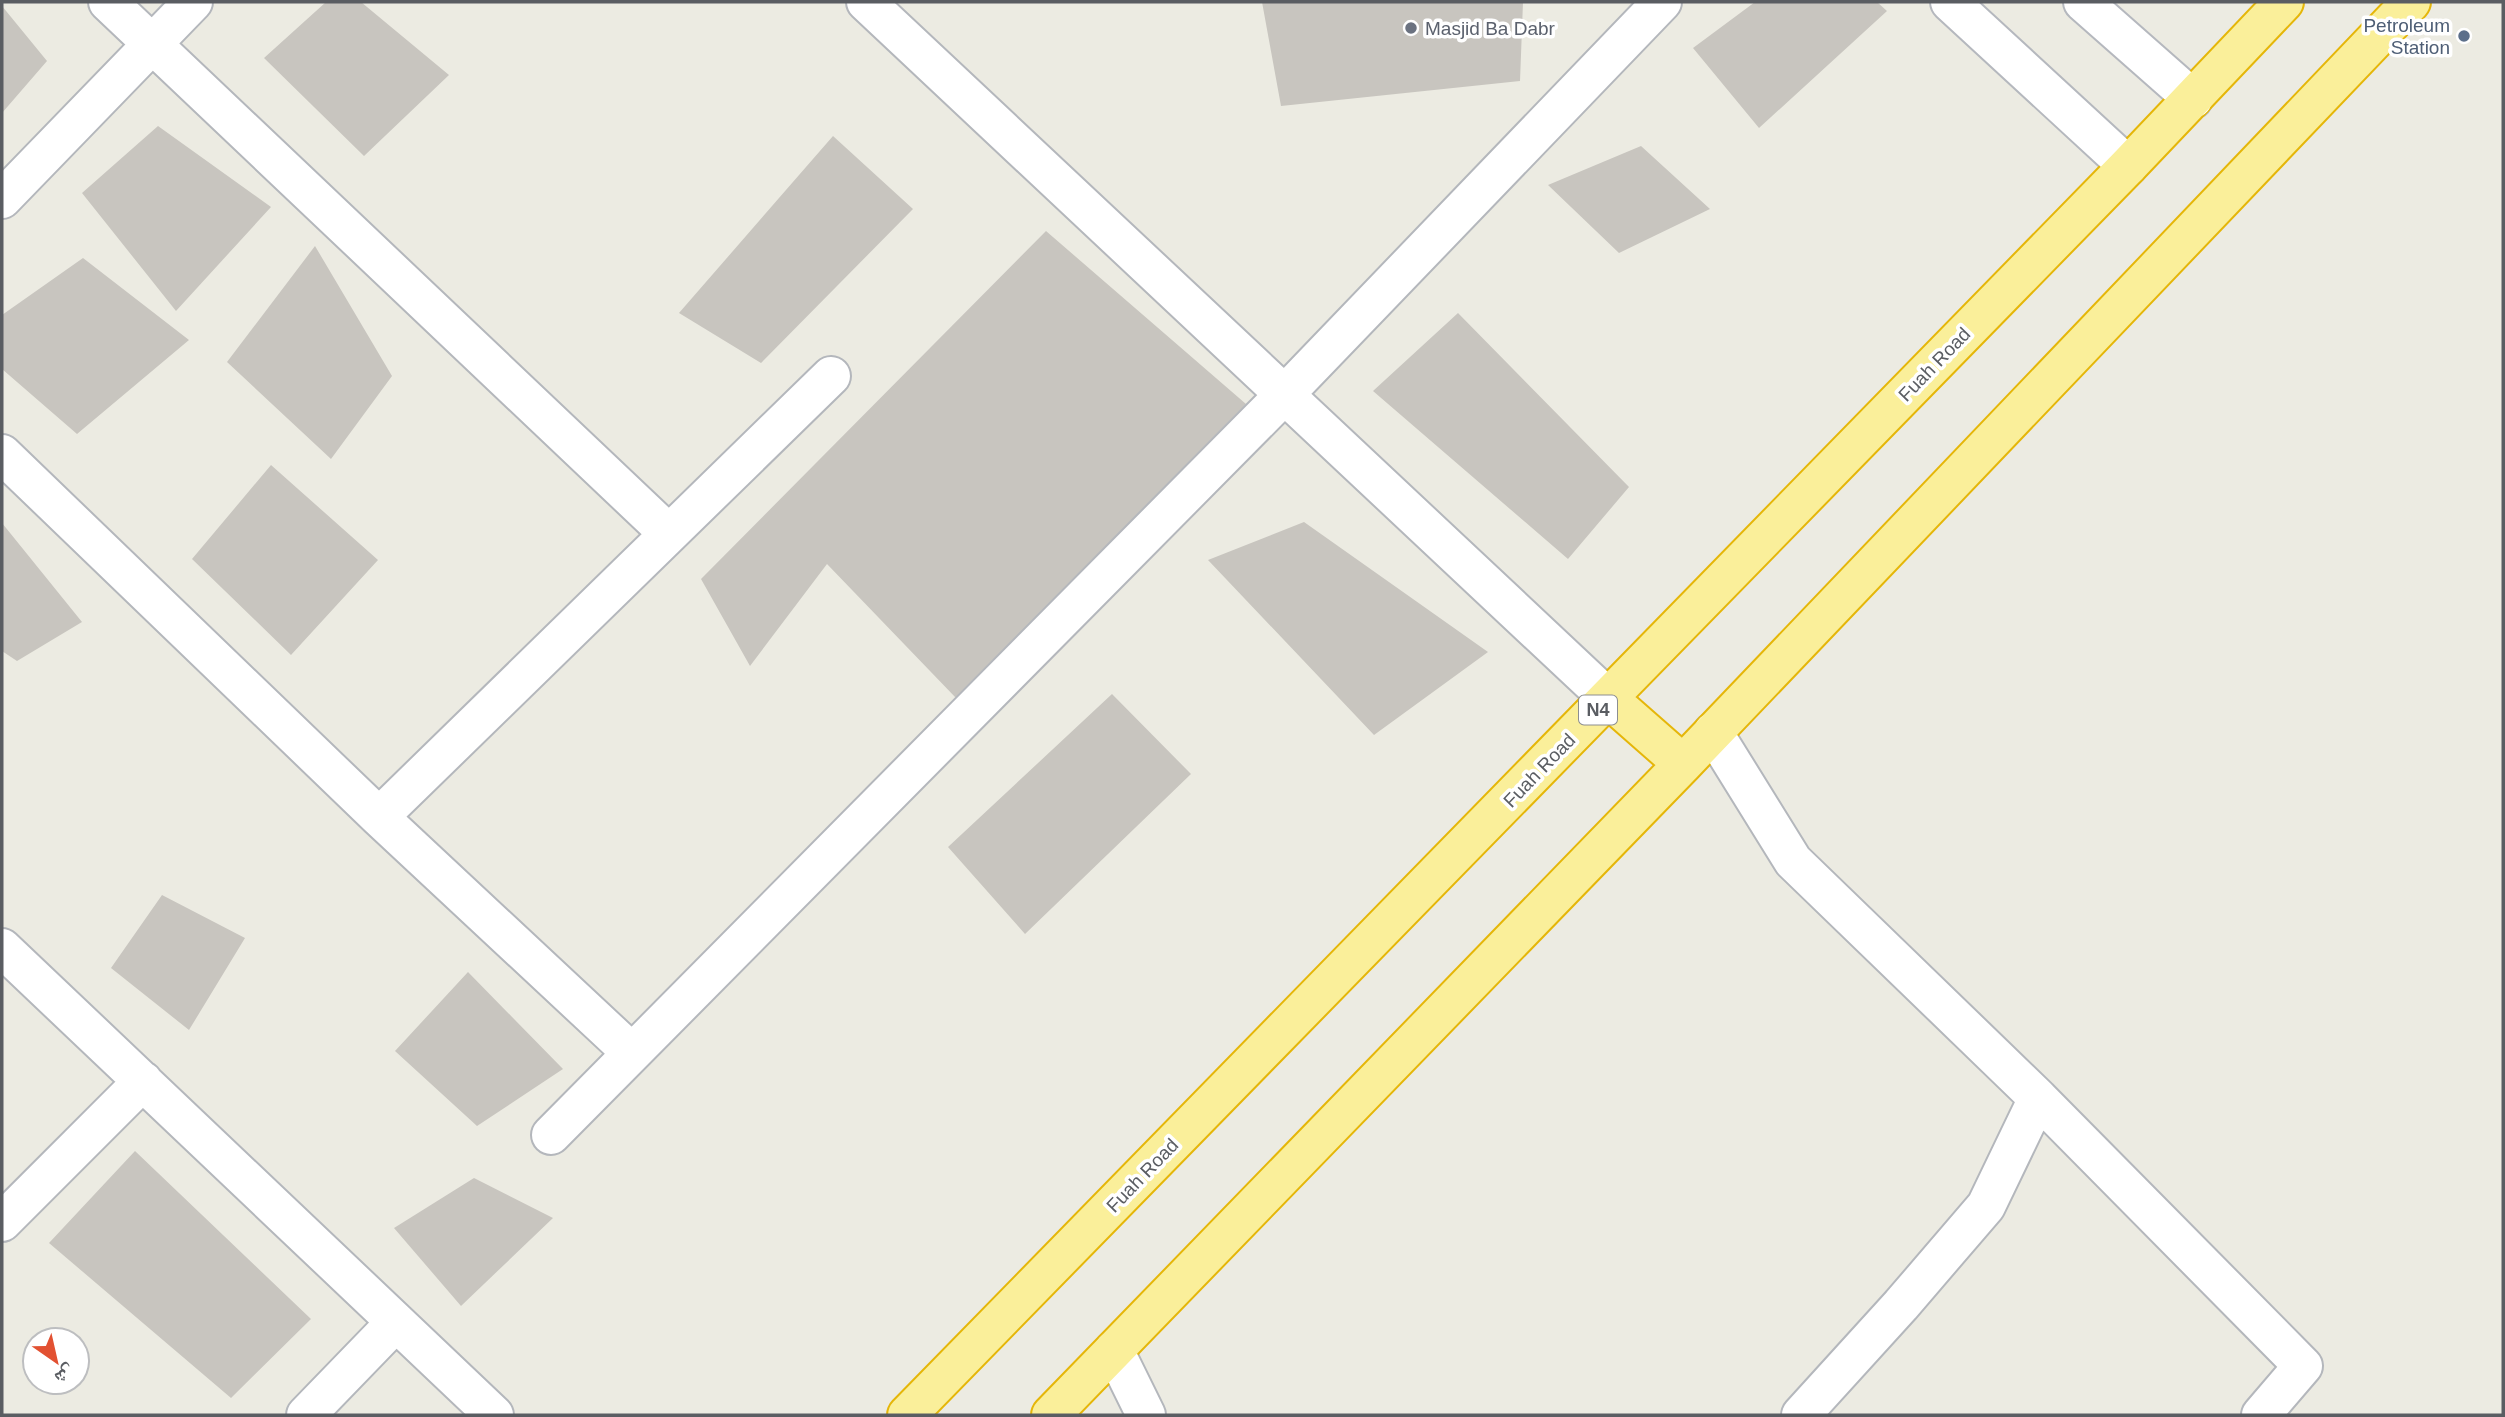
<svg xmlns="http://www.w3.org/2000/svg" width="2505" height="1417" viewBox="0 0 2505 1417" font-family="Helvetica,'Noto Naskh Arabic',sans-serif">
<rect width="100%" height="100%" fill="#ecebe2"/>
<path fill="#c8c5bf" d="M326,2H361L449,75L364,156L264,58Z
M1262,2H1523L1520,81L1281,106Z
M1755,2H1877L1887,11L1759,128L1693,48Z
M2,6L47,61L2,113Z
M158,126L271,207L176,311L82,193Z
M833,136L913,209L761,363L679,313Z
M1641,146L1710,209L1619,253L1548,185Z
M1046,231L1246,404L956,698L827,564L750,666L701,579Z
M315,246L392,376L331,459L227,362Z
M83,258L189,340L77,434L2,369V315Z
M1458,313L1629,487L1568,559L1373,391Z
M271,465L378,560L291,655L192,559Z
M1304,522L1488,652L1374,735L1208,560Z
M2,523L82,622L17,661L2,651Z
M1112,694L1191,774L1025,934L948,847Z
M162,895L245,938L189,1030L111,968Z
M468,972L563,1069L477,1126L395,1051Z
M135,1151L311,1319L231,1398L49,1243Z
M474,1178L553,1218L461,1306L394,1228Z"/>
<g fill="none" stroke-linecap="round" stroke-linejoin="round">
<defs>
<path id="minor" d="M108,2L669,534
M866,2L1609,699
M2,199L193,2
M2,454L379,817L632,1053
M1713,732L1793,861L2038,1098L2303,1366L2261,1415
M379,817L831,376
M2,948L494,1415
M551,1135L1285,394L1662,2
M2,1222L143,1081
M1114,1350L1146,1415
M306,1415L396,1322
M1801,1415L1901,1305L1986,1206L2038,1098"/>
<path id="secondary" d="M1950,2L2128,166
M2083,2L2193,99"/>
<path id="trunk" d="M1609,699L1683,764
M907,1415L2128,166L2284,2
M1051,1415L1683,764L2411,2"/>
</defs>
<use href="#minor" stroke="#b4b7bc" stroke-width="42"/>
<use href="#secondary" stroke="#b5b8be" stroke-width="42"/>
<use href="#trunk" stroke="#e5b609" stroke-width="42"/>
<use href="#minor" stroke="#fff" stroke-width="38"/>
<use href="#secondary" stroke="#fff" stroke-width="38"/>
<use href="#trunk" stroke="#faef9a" stroke-width="38"/>
</g>
<circle fill="#6b7280" stroke="#fff" stroke-width="2.5" cx="1411" cy="28" r="7"/>
<circle fill="#5c6f8a" stroke="#fff" stroke-width="2.5" cx="2464" cy="36" r="7"/>
<g text-anchor="middle" stroke-width="7" stroke-linejoin="round" paint-order="stroke">
<rect fill="#fff" stroke="#8c8e91" stroke-width="2" x="1579" y="695.5" width="38" height="29" rx="5"/>
<g font-size="18" font-weight="bold" fill="#5a5d62">
<text x="1598" y="716">N4</text>
</g>
<g font-size="19" fill="#4e5e75" stroke="#fff" text-anchor="end">
<text x="2450" y="32">Petroleum<tspan x="2450" dy="22">Station</tspan></text>
</g>
<g font-size="19" fill="#5b616d" stroke="#fff" text-anchor="start">
<text x="1425" y="35">Masjid Ba Dabr</text>
</g>
<g font-size="19" fill="#5a5d62" stroke="#fff">
<text transform="translate(1934 364) rotate(-46)" y="7">Fuah Road</text>
<text transform="translate(1539 770) rotate(-46)" y="7">Fuah Road</text>
<text transform="translate(1142 1175) rotate(-46)" y="7">Fuah Road</text>
</g>
</g>
<rect width="2505" height="1417" fill="none" stroke="#5a5d62" stroke-width="7"/>
<g transform="translate(56 1361) rotate(146)"><circle r="33" fill="#ffffff" stroke="#bdbec0" stroke-width="2"/>
<path d="M0-5L12 26L0 18L-12 26Z" fill="#e25132"/>
<text y="-10" font-size="19" font-weight="bold" text-anchor="middle" fill="#5a5d62">ش</text>
</g>
</svg>
